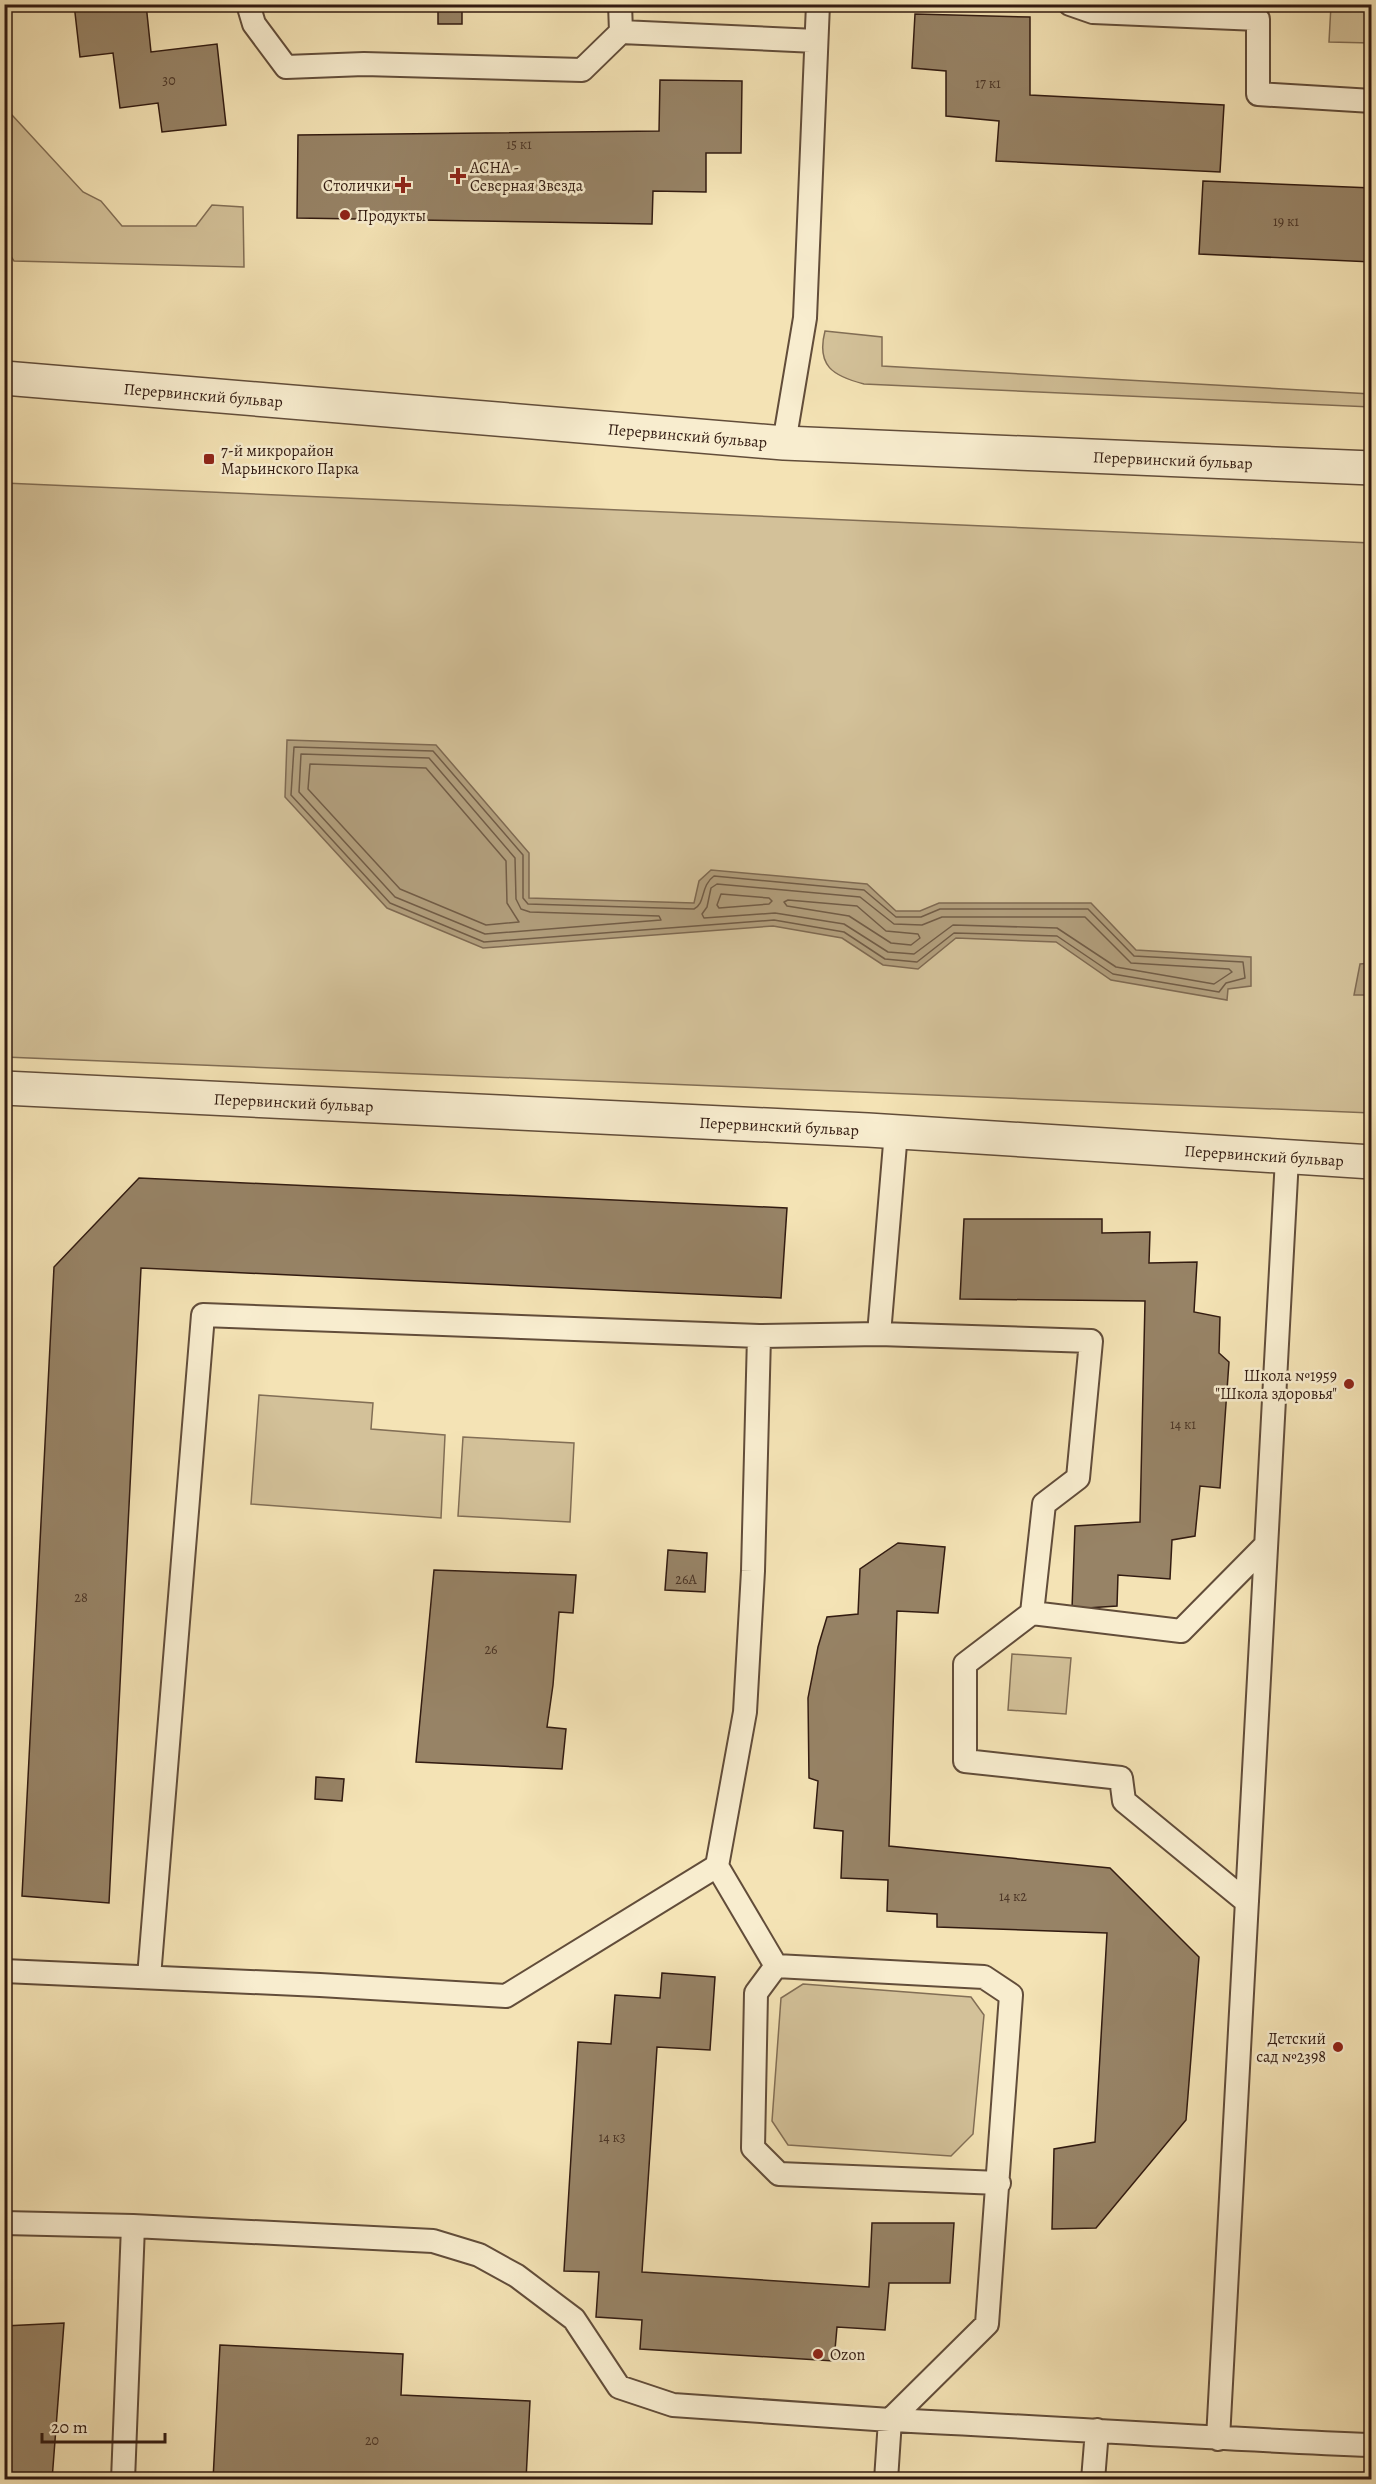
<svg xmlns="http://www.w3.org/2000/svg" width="1376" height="2484" viewBox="0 0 1376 2484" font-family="Alegreya,serif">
<rect width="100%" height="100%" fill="#f4e3b5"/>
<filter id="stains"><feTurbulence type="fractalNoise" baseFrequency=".00333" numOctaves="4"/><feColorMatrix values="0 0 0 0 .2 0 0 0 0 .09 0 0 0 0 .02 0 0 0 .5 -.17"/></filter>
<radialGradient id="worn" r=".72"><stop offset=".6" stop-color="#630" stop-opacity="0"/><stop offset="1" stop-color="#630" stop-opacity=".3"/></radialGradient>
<path fill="#d3c199" stroke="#826e55" stroke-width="1.5" d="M1331,5H1371V43L1329,42Z
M12,115L83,192L101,201L122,226H196L212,205L243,207L244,267L14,261L4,246L5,116Z
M825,331L882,337V366L1371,394V407L864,384C833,376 816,366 825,331Z
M4,483L1371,543V1113L5,1057Z
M259,1395L373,1403L371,1429L445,1435L441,1518L251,1504Z
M463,1437L574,1443L570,1522L458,1516Z
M1012,1654L1071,1658L1066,1714L1008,1710Z
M803,1984L971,1997L984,2015L973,2134L951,2156L788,2145L772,2121L781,1998Z"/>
<path fill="#b29f7d" stroke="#7f6a52" stroke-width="1.5" d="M287,740L436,745L529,853V898L694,903L699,881L711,870L867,884L896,911H920L939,903H1091L1136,950L1251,957V986L1228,989L1227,1000L1111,980L1056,942L956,938L918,969L883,965L842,938L773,926L483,948L387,908L285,797Z
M1371,963V995H1354L1360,964Z"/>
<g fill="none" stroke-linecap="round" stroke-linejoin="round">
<path stroke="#725d47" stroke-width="1.5" d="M294,747L433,751L523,855V898L528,904L694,909C706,903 700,886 714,876L864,890L896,917H921L940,909H1088L1134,956L1243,962L1245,978L1226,983L1219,992L1113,974L1057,936L954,933L917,962L885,959L844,932L774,920L484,942L390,903L291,795Z
M301,754L429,758L515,858L516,899L521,909L530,912L659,916L661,920L485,934L395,897L299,792Z
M310,764L426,768L506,861L507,903L519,922L486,925L400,889L308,789Z
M717,884L860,897L894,924L922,925L942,917H1085L1131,963L1229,969L1232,972L1214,984L1116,967L1057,928L953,925L914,954L888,952L844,924L775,913L704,918L702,914L707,907L711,888Z
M721,894L769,898L772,901L769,904L719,908L717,905Z
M788,900L857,906L886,931L918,934L920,938L911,945L891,943L849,916L787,906L784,902Z"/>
</g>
<path fill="#978366" stroke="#321b11" stroke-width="1.5" d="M74,4H146L151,52L217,44L226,125L162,132L158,103L120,108L113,53L80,57Z
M438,4H462V24H438Z
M915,14L1030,17V95L1224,105L1220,172L996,161L999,121L946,116V71L912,68Z
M660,80L742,81L741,153H706V192L653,191L652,224L297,218L298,135L659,131Z
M1203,181L1372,188V262L1199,254Z
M139,1178L787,1208L781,1298L141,1268L109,1903L22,1896L54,1267Z
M964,1219H1102V1233L1150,1232L1149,1263L1197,1262L1194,1312L1220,1317L1219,1353L1229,1362L1220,1488L1200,1486L1195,1536L1172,1540L1170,1579L1118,1575L1117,1606L1072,1609L1075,1526L1140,1522L1145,1301L960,1299Z
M898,1543L945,1547L938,1613L897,1611L889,1846L1110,1868L1199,1957L1186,2120L1096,2228L1052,2229L1054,2149L1095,2142L1107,1933L937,1927V1914L887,1911L888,1880L841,1878L843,1831L814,1828L818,1781L809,1778L808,1698L818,1647L827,1617L858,1614L860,1569Z
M668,1550L707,1553L705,1592L665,1590Z
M434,1570L576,1575L573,1613L559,1612L553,1685L547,1727L566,1729L562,1769L416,1762Z
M316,1777L344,1779L342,1801L315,1799Z
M662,1973L715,1977L710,2050L657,2047L642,2272L869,2287L872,2223H954L950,2283H889L885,2330L837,2327L834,2361L640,2349L642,2320L596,2317L599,2272L564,2271L578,2042L611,2044L615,1995L660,1998Z
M64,2323L52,2480H4V2326Z
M220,2345L403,2354L401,2395L530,2401L526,2480H213Z"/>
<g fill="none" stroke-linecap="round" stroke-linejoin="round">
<defs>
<path id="service" d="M248,4L254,24L286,67L364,64L582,70L621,32L816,41
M620,4L621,32
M1070,4L1093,12L1258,19V94L1372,101
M784,443L805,318L818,4
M879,1334L1091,1341L1078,1478L1044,1504L1032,1613L965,1664V1761L1121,1778L1124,1801L1247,1902
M1032,1613L1181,1631L1265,1546
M717,1866L745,1712L753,1571L759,1336
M776,1966L756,1993L753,2148L779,2174L999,2183
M4,1971L320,1985L506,1996L717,1866L776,1966L984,1977L1011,1995L987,2324L890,2420C1050,2427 1211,2439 1372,2445
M149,1977L203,1315L759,1336L879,1334L896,1132
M4,2223L133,2226L433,2241L479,2255L517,2276L574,2319L619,2387L673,2405L890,2420L886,2480
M1218,2439L1287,1158
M123,2480L133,2226
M1093,2480L1097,2430"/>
<g id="minor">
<path id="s1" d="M4,1088L868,1130L1372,1162"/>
</g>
<g id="tertiary">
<path id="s2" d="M4,378L784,443L1372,468"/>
</g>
</defs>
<use href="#service" stroke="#624d3a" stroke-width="26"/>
<use href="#minor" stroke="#624d3a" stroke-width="36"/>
<use href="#tertiary" stroke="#624d3a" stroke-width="36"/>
<use href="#service" stroke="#f8edcf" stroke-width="22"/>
<use href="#minor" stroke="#f8edcf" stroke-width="33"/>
<use href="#tertiary" stroke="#f8edcf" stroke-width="33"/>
</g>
<g fill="#8f2418" stroke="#f8edcf" stroke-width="2">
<path d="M455 167h6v6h6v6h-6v6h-6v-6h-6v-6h6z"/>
<path d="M400 176h6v6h6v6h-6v6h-6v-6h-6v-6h6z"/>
<circle cx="345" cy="215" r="6"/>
<rect x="203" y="453" width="12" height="12" rx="3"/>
<circle cx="1349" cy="1384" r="6"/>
<circle cx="1338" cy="2047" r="6"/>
<circle cx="818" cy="2354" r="6"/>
</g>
<g text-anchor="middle" stroke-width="5" stroke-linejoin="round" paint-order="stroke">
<g font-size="14" fill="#4b3526">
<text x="169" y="85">30</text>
<text x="988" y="88">17 к1</text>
<text x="519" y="149">15 к1</text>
<text x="1286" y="226">19 к1</text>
<text x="1183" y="1429">14 к1</text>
<text x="686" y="1584">26А</text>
<text x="81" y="1602">28</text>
<text x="491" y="1654">26</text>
<text x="1013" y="1901">14 к2</text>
<text x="612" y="2142">14 к3</text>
<text x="372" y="2445">20</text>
</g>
<g font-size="16" fill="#321b11" stroke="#f8edcf" text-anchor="start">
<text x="470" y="173">АСНА -<tspan x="470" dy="18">Северная Звезда</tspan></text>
<text x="391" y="191" text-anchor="end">Столички</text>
<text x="357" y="221">Продукты</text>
<text x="221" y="456">7-й микрорайон<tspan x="221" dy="18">Марьинского Парка</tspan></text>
<text x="1337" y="1381" text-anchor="end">Школа №1959<tspan x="1337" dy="18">"Школа здоровья"</tspan></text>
<text x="1326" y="2044" text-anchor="end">Детский<tspan x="1326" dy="18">сад №2398</tspan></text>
<text x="830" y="2360">Ozon</text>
</g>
<g font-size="16" fill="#321b11" stroke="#f8edcf">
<text dy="6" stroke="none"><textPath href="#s2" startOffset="200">Перервинский бульвар</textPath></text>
<text dy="6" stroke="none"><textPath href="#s2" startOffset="686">Перервинский бульвар</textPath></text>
<text dy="6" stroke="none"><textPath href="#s2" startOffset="1172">Перервинский бульвар</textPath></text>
<text dy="6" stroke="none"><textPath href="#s1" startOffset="290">Перервинский бульвар</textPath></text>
<text dy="6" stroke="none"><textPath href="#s1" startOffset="776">Перервинский бульвар</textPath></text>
<text dy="6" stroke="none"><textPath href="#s1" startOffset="1262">Перервинский бульвар</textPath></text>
</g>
</g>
<rect width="1376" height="2484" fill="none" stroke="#f4e3b5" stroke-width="24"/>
<rect x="6" y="6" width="1364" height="2472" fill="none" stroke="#321b11" stroke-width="3"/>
<rect x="12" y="12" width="1352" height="2460" fill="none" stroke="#321b11" stroke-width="1.5"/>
<path d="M42 2433v9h123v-9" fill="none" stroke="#321b11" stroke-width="3"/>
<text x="51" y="2433" font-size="18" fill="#321b11" stroke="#f8edcf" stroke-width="4.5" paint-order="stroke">20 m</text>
<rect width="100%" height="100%" filter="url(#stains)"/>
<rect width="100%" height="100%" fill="url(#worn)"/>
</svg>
